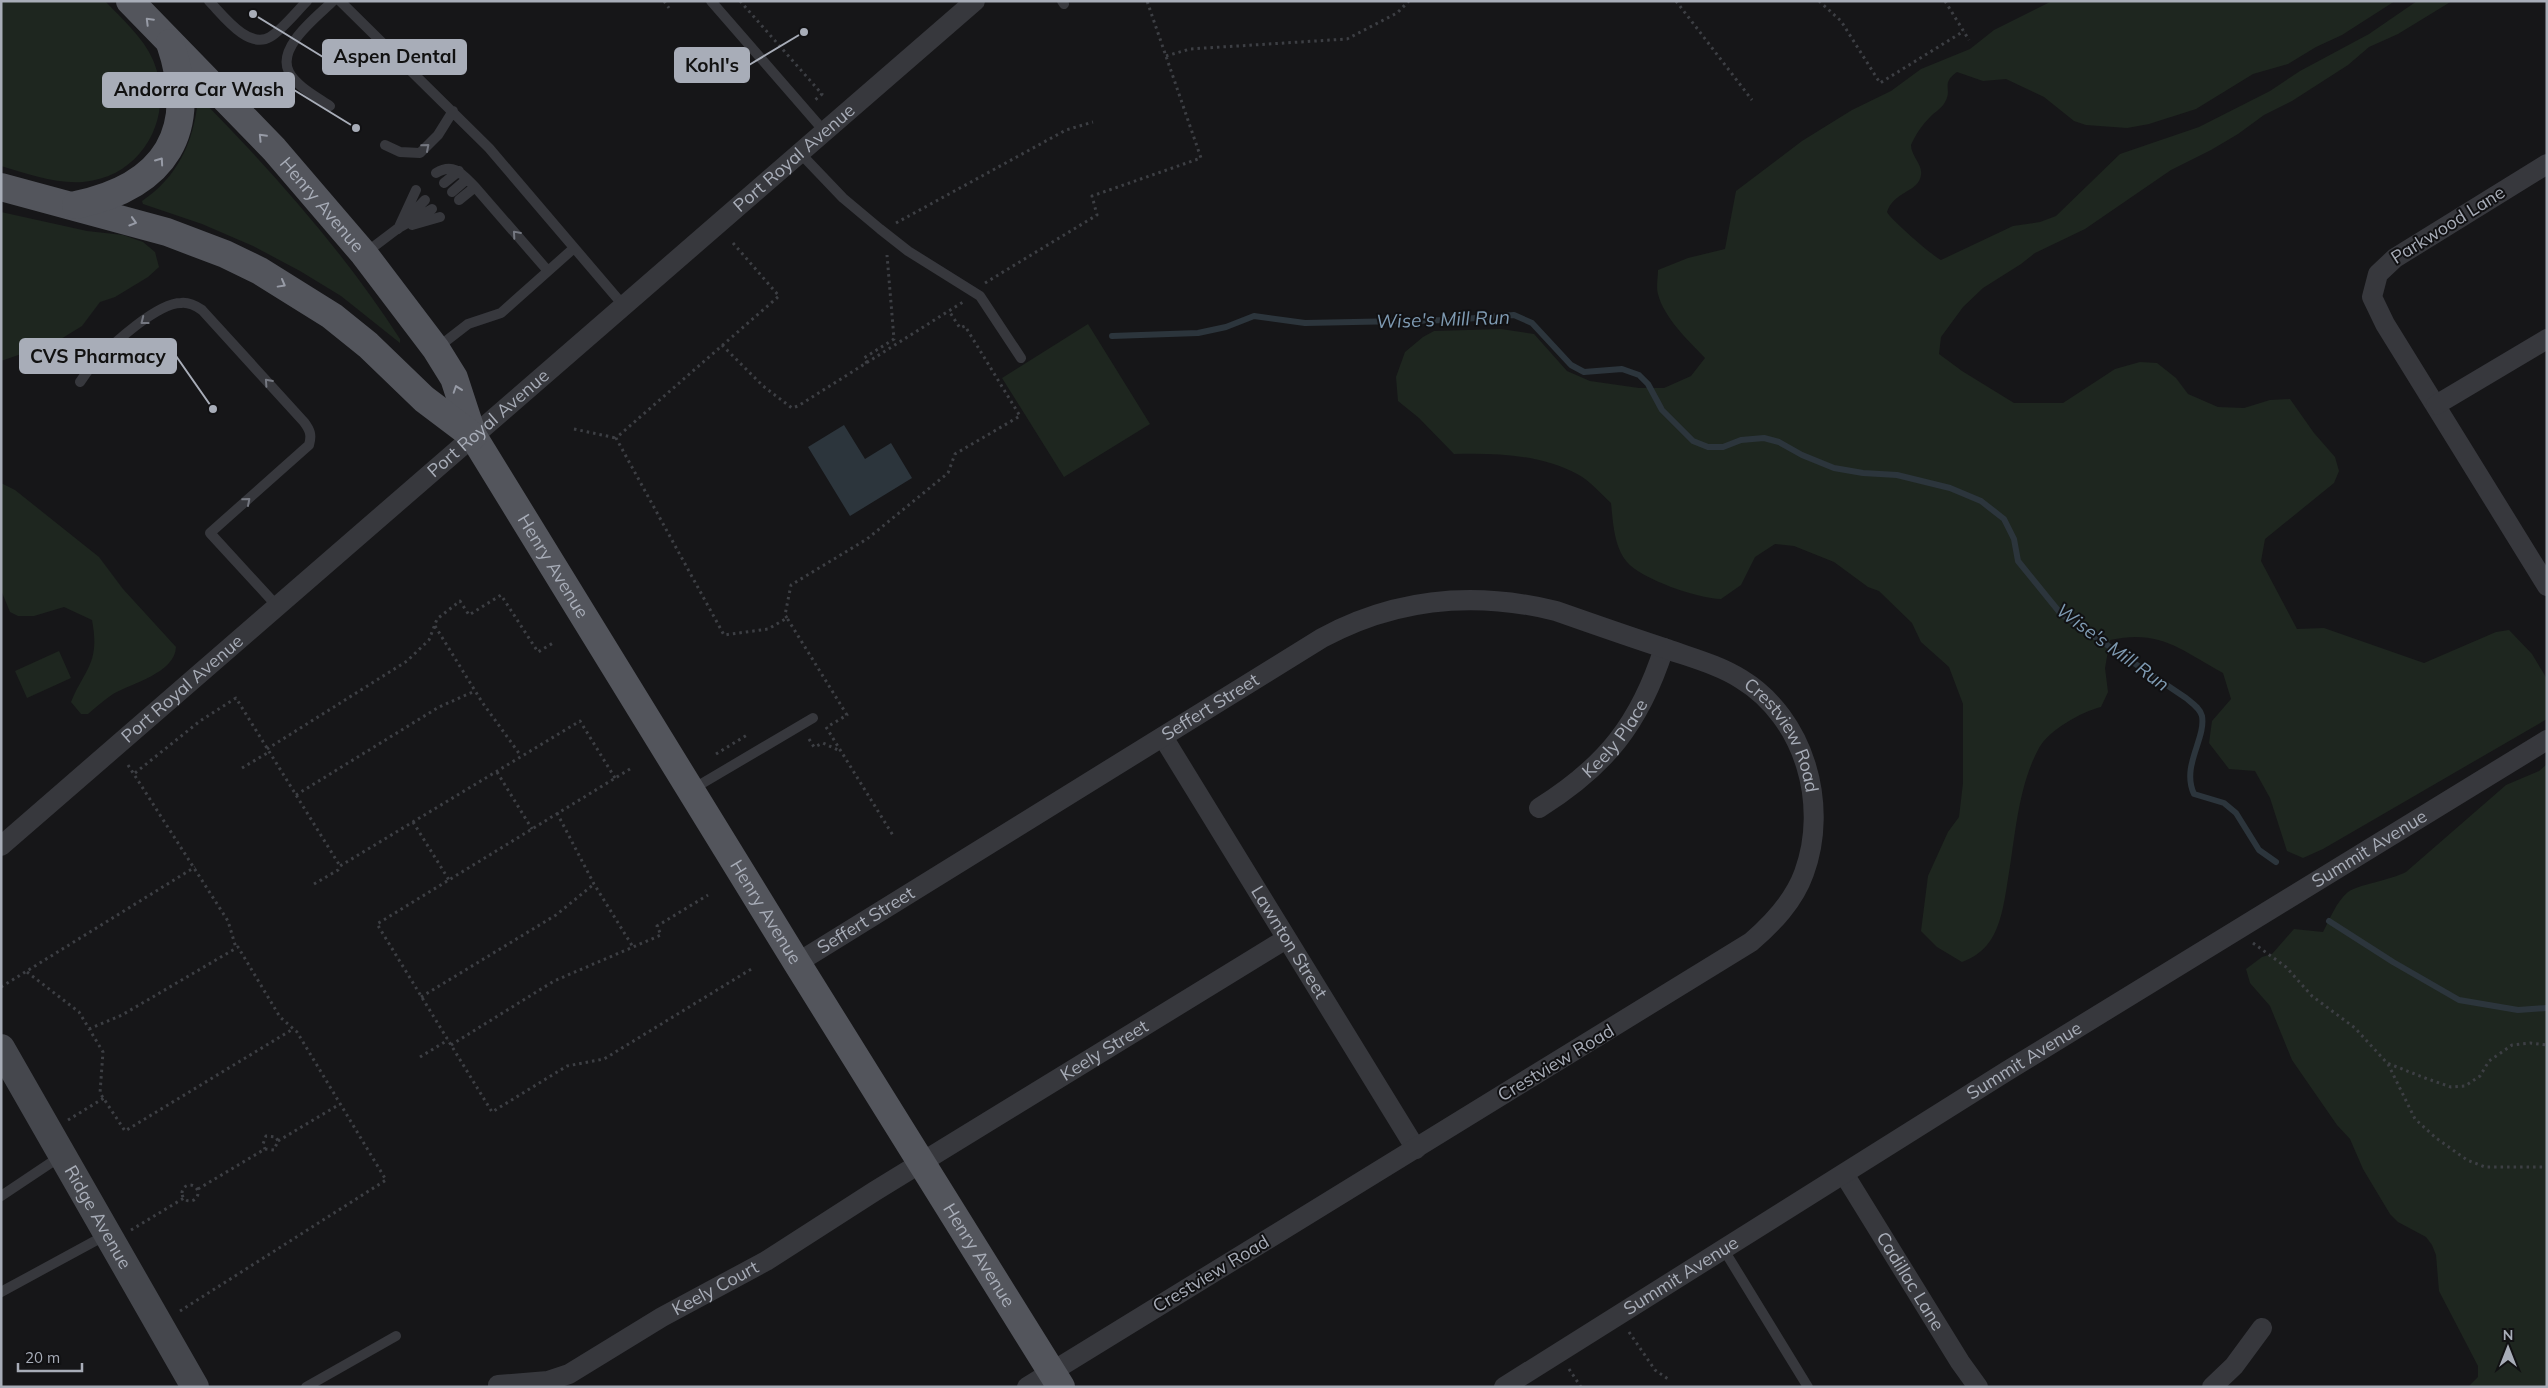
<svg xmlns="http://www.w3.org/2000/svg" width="2548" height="1388" viewBox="0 0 2548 1388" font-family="Mulish,sans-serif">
<rect width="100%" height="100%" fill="#161618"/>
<path fill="#1e261f" d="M1,1H105C122,19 143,37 153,60C176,114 144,177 83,182C56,184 27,174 1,166Z
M2052,1H2395L2342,35L2316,47L2288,64L2253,74L2196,109L2149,124L2127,128L2086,125L2074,121L2044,97L2006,79L1983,81L1957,72C1940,84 1953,89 1945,102C1942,108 1935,112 1931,116C1922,125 1916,134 1911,145C1911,156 1923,165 1921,175C1919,192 1894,191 1887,212C1891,220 1934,257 1941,260L2013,226L2040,222L2056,216L2120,154L2199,127L2270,91L2300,71L2369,34L2417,1H2452L2398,34L2369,47L2348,65L2292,101L2264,115L2238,134L2211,150L2171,170L2085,229L2035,253L2021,264L1983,288L1963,307L1941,337L1939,354L1962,371L2014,403H2063L2115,369L2140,362L2157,363L2176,378L2188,394L2218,407L2244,408L2270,400L2290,399L2314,433L2335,457L2339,471L2334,483L2265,539L2261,561L2297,629L2324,628L2424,663L2496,632L2509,630L2532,654L2547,679V719L2323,849L2303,858L2287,851L2270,798L2255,771L2229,769L2209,743L2212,721L2231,699L2223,673C2181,650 2160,629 2110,640L2105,668L2108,692L2101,707C2081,712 2049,730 2039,748C2017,788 2015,841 2007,885C2004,904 2000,930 1987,945C1979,954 1972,958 1962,962L1937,947L1921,931L1928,876L1948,832L1959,817L1963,783V704L1949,667L1921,642L1912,623L1879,591L1868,587L1834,562L1794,546L1775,544L1755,557L1741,585L1721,599C1699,599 1641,579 1627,562C1614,547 1613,522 1611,503C1601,494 1591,482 1579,475C1540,454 1497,453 1454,454L1419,418L1398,401L1396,377L1405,352L1423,337L1434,331L1501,329L1534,334L1567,371L1590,381L1639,388H1664L1691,376L1705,358C1688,340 1664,318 1658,294C1656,287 1658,277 1658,270L1688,258L1725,249L1736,191L1802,141L1852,110L1891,91L1921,69L1970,49L1994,30Z
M200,98C273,172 344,252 400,339V343L341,296L300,271L253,246L202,224L143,204L142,201C178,177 194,141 198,99Z
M1,212L87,231L123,235L143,242L155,252L159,267L148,277L115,297L100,302L82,326L56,342L1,361Z
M1088,324L1150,424L1064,477L1002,378Z
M1,483L15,490L99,557L123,589L176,647C175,673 132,683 113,694C104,700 96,707 88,714H81L71,702C86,667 100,663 92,620L64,607L34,616H18L10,612L1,590Z
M59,651L71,678L27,698L15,671Z
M2547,764V1387H2468L2478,1377V1366L2439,1291L2436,1255L2432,1245L2426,1237L2398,1222L2390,1214L2363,1169L2350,1139L2337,1125L2292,1060L2270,1006L2250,983L2246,969L2262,957L2272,954L2294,929L2323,932C2330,919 2336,902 2348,892C2357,885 2391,880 2406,872L2506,785L2539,771Z"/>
<path fill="#2c353c" d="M844,425L865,459L891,443L912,478L850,516L808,447Z"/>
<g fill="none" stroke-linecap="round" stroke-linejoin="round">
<path stroke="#2c353c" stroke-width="6" d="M1112,336L1198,333L1226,327L1254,316L1305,323L1451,320L1514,315L1532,323L1571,365L1584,372L1622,369L1639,375L1648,384L1662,410L1693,441L1708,447H1723L1741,440L1764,438L1779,442L1802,455L1834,468L1863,473L1897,475L1950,488L1981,501L2004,519L2014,539L2018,561L2061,614L2186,698C2192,703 2200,708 2202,716C2206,739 2181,766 2194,794L2224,803L2236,813L2259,850L2276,862
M2329,921L2393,962L2459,1000L2518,1010L2547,1008"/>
<path stroke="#3d3f44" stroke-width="3" stroke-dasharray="2.5 4" stroke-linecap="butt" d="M664,1L669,8
M740,1L822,94L815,100
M1676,1L1752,100
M1819,1L1841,21L1880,83L1964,31
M1945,1L1969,40
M1166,56L1190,49L1347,39L1397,13L1409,1
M896,223L1066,130L1093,122
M733,243L779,296L616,438L724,635L768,629L787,618L847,715L827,727
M985,283L1097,215L1092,196L1201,158L1147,1
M722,345L763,386L792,408L798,406L963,302
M867,363L864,358L894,339L887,255
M574,429L616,438
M787,618L785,615L791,585L867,539L948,473L955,454L1020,416L965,326L960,328L949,311
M435,626L482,702L521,756
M826,727L894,837
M809,739L814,747L823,743L840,751
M267,749L407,661L429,640L437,619L460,601L469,615L501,595L538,652L553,643
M716,754L747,735
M128,765L228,921L236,948
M242,768L269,752
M630,769L377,924L492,1112L567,1066L604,1059L753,968
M497,772L532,829
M135,773L200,721L236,698L340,866
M296,795L439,707L475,691
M557,813L594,884L633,947
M413,822L449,880
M314,884L338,870L340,866L580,721L615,778
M2253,943L2286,967L2312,996L2355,1028L2387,1063L2425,1078L2451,1087L2465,1086L2480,1076L2489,1061L2512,1045L2530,1043L2547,1045
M27,972L79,1012L103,1052L100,1093L125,1131L293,1029
M1,987L195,867
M421,997L556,915L594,884
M89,1029L122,1015L238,947L280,1017L297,1032L386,1180L180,1311
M451,1045L554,981L661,935L657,926L708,895
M420,1057L448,1040
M2388,1064L2415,1119L2436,1138L2467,1160L2485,1167H2547
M68,1120L104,1098
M278,1141L340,1104
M182 1193a8 8 0 1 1 16 0a8 8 0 1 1-16 0Z
M198,1189L265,1149L274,1150L278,1141L276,1137L266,1136L263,1144L265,1149
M131,1230L184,1198
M1629,1332L1655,1370L1668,1379
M1569,1369L1581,1387"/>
<path stroke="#37383d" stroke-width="10" d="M209,1C222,14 248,50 270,37C282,30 297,11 307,1
M340,1L489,148L623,305
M711,1L824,131
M1062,1L1064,4
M330,106C317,97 296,86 289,72C276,47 318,16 333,1
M385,145L400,152L420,153L438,135L453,111
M800,153L843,198L880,229L908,251L980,296L1021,358
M436,173C454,162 462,174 475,187
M444,183L459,171
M452,192L467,179
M459,200L475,187L548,271
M405,221L425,200
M412,225L440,217
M398,229L416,190
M364,254L397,229L432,209
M437,348L468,324L501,313L574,248
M80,382C85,375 90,367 96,361C113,344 157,303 181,303C189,302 196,306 202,310L304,422C310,430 312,435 309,445L210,533L277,606
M691,790L813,718
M1,1196L61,1156
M1724,1250L1808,1387
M1,1292L106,1235
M306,1387L396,1336"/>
<g stroke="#37383d" stroke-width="20">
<path d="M2547,164L2395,258L2378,274L2372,297L2385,324L2547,586"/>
<path d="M2436,405L2547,339"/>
<path id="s1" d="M1163,737L1416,1149"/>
<path id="s2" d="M1539,808C1606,766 1640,723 1664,648"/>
<path id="s3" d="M1,846L975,1"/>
<path id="s4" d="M797,963L1322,638C1396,598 1475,591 1556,611C1593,624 1630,637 1667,649C1692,658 1719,665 1741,679C1805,718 1829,805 1804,873C1794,901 1773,923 1751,942L1027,1387"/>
<path id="s5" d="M1844,1174L1960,1362L1978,1387"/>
<path id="s6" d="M498,1385L548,1381L569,1374L662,1317L766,1261L875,1191L1286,939"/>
<path id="s7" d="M1504,1387L2007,1071L2547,740"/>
<path d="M2212,1387L2234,1366L2262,1328"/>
</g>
<path stroke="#45474d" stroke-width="28" id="s8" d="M1,1048L195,1387"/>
<g stroke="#53555c" stroke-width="28">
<path id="s9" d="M130,1L274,149L364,254L436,349L454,378L473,436L797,963L1061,1387"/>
<path d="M1,187L167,232L225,254L260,271L332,316L368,345L424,399L473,436"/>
<path d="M76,205C166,186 200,131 170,43"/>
</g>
</g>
<defs><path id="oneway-chevron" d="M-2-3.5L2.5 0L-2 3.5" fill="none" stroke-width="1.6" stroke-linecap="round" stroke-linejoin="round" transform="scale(1.25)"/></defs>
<g stroke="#979ba6">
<use href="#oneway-chevron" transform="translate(149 21) rotate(-135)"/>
<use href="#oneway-chevron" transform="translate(262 137) rotate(-134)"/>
<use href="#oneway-chevron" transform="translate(160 161) rotate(-55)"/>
<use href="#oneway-chevron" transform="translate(133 222) rotate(17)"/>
<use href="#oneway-chevron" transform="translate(282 284) rotate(29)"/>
<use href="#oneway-chevron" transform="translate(457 389) rotate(-109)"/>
</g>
<g stroke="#757881">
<use href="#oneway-chevron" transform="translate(426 147) rotate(-41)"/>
<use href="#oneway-chevron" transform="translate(516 234) rotate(-131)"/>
<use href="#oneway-chevron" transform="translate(144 321) rotate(142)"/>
<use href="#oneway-chevron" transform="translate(268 382) rotate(-132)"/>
<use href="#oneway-chevron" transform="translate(247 501) rotate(-41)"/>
</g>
<g text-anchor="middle" stroke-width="4" stroke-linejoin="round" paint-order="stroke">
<g font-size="18" fill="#a8adb8" stroke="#111113">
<text dy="6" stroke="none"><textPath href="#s3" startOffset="1050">Port Royal Avenue</textPath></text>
<text dy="6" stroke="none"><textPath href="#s9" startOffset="280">Henry Avenue</textPath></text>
<text transform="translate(2448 225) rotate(-32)" y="6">Parkwood Lane</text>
<text dy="6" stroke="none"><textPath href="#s3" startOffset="645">Port Royal Avenue</textPath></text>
<text dy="6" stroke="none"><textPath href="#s9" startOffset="712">Henry Avenue</textPath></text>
<text dy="6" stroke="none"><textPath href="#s3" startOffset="240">Port Royal Avenue</textPath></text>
<text dy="6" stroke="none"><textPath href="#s4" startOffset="486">Seffert Street</textPath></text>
<text dy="6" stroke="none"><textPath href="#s2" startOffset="104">Keely Place</textPath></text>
<text dy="6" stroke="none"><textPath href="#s4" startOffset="1128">Crestview Road</textPath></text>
<text dy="6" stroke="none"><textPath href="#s7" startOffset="1019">Summit Avenue</textPath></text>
<text dy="6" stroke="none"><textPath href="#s9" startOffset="1118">Henry Avenue</textPath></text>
<text dy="6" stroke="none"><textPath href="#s4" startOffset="81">Seffert Street</textPath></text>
<text dy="6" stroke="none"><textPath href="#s1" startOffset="241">Lawnton Street</textPath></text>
<text dy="6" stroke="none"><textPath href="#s6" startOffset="698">Keely Street</textPath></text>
<text dy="6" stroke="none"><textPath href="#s7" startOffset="614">Summit Avenue</textPath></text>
<text transform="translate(1556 1063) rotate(-31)" y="6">Crestview Road</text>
<text dy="6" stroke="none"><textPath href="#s8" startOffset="195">Ridge Avenue</textPath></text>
<text dy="6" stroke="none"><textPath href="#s9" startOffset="1522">Henry Avenue</textPath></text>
<text transform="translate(1211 1274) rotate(-31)" y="6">Crestview Road</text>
<text dy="6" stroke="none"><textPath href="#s7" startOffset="209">Summit Avenue</textPath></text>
<text dy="6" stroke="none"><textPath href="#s5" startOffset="126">Cadillac Lane</textPath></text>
<text dy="6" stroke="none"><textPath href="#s6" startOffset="242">Keely Court</textPath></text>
</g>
<g font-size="19" font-style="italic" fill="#7f9bb3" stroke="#111113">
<text transform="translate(1443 319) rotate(-2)" y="7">Wise's Mill Run</text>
<text transform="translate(2113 647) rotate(36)" y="7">Wise's Mill Run</text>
</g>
</g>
<path fill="none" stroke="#a8adb8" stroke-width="2" d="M253 14L323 57M804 32L749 65M356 128L294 90M213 409L176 356"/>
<g fill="#a8adb8" stroke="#111113" stroke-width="2">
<circle cx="253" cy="14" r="5"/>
<circle cx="804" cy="32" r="5"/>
<circle cx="356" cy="128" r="5"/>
<circle cx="213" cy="409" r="5"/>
</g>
<g fill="#a8adb8" stroke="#a8adb8" stroke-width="2">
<rect x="323" y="40" width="143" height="34" rx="5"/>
<rect x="675" y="48" width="74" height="34" rx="5"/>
<rect x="103" y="73" width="191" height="34" rx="5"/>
<rect x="20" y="339" width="156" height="34" rx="5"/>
</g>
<g font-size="19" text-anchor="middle" font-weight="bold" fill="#111">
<text x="395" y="63">Aspen Dental</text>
<text x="712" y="72">Kohl's</text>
<text x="199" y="96">Andorra Car Wash</text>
<text x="98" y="363">CVS Pharmacy</text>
</g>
<rect width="2548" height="1388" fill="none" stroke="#a8adb8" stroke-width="5"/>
<g transform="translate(2508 1348)" stroke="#111113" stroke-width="4" paint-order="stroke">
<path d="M0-4L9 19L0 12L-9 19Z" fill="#a8adb8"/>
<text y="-8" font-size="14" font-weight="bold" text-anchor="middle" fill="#a8adb8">N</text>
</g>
<path d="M18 1363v8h64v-8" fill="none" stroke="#a8adb8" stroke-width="2.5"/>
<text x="25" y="1363" font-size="15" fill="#a8adb8" stroke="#111113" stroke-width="4" paint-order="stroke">20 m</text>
</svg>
